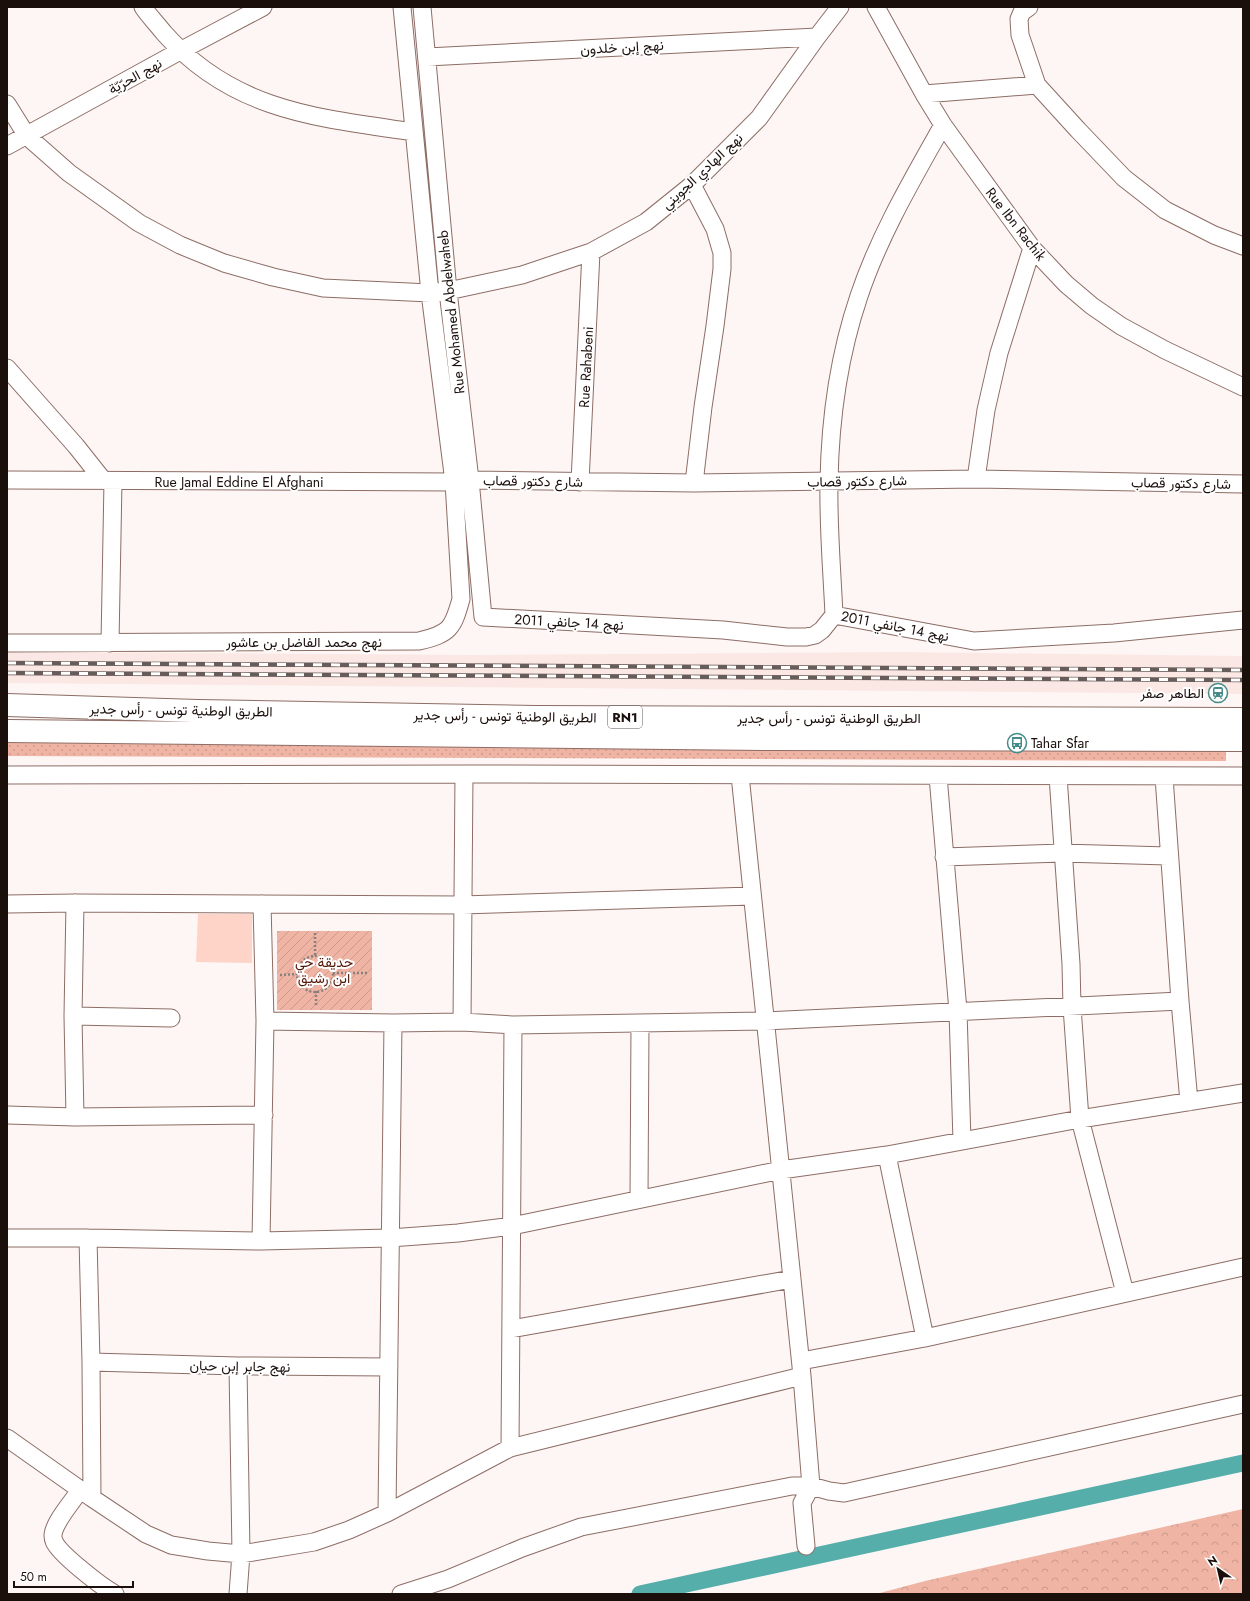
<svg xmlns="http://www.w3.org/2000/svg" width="1250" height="1601" viewBox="0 0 1250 1601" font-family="Jost,Vazirmatn,sans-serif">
<defs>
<pattern id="grass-dots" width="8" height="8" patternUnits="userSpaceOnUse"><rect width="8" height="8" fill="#efb4a4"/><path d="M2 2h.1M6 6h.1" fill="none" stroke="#cc9a8c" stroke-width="1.8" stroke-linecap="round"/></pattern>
<pattern id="forest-crowns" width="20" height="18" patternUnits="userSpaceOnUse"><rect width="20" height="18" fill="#efb4a4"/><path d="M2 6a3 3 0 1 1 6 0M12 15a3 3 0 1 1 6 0" fill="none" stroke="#cc9a8c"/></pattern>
<pattern id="garden-furrows" width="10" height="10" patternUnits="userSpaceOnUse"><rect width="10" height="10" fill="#efb4a4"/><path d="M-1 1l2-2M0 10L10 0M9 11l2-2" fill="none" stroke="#cc9a8c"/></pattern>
</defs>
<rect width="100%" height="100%" fill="#fdf6f4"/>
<path fill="#fbe8e4" d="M7,652L471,655L898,652L1243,656V694L7,683Z"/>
<path fill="url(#grass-dots)" d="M7,738L1226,746V761L7,756Z"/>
<path fill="url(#forest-crowns)" d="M1243,1509V1594H876L925,1581Z"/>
<path fill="url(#garden-furrows)" d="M277,931H372V1010H277Z"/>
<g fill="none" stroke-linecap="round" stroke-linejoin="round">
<path stroke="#55aeaa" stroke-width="17" d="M640,1594L1243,1463"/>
</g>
<path fill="#fed3c8" d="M198,914H252V963L196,962Z"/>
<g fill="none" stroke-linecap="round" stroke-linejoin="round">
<defs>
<path id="street" d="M143,7C149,16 157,24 164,33C233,111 317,118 414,132
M422,7L448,291L470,480L483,617L723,630L787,637H806L815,635L822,630L834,615L974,641L1114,633L1243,620
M876,7L924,94L943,125L1032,248L1066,284L1092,306L1121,326L1165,350L1243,387
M1029,7L1022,12L1019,19L1020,35L1037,85L1078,130L1124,178L1165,210L1214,235L1243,246
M427,57L817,37
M924,94L1037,85
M7,104L27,136L69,173L139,223L180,245L224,263L273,277L323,288L430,293L448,291L522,275L591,252L646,222L692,185L759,118L817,37L840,7
M7,146L180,51L263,7
M692,185L715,229L722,253V269L715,326L703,407L694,483
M7,368L76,446L103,480
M976,479L986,410L999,353L1032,248
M7,480L454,482L470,480L694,483L976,479L1243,484
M580,482L591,252
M834,615C832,571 828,526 829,482C830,420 839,355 859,296C879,236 912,180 943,125
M7,643L419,641C450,634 453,628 461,599L454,482L430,293L402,7
M110,643L113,481
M7,775L464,774L1243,776
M740,775L802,1376L811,1486L802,1503L806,1546
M938,776L958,1011L962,1141
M1058,776L1071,964L1072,1007L1080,1119L1125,1293
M1164,777L1180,1001L1189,1102
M944,857L1062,853L1168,856
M7,904L75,903L462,905L752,896
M73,1016L171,1018
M265,1021L393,1023L462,1022L513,1025L765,1021L1180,1001
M462,1022L464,774
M7,1115L75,1117L264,1115
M75,1117L73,1016L75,903
M887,1155L925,1338
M639,1199L640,1023
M7,1238H88L261,1241L390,1238L458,1233L512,1226L781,1170L887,1155L1080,1119L1243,1093
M88,1238L91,1362L92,1498
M261,1241L265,1021L262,904
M511,1329L792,1279
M801,1361L925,1338L1243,1267
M91,1362L238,1366L389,1367
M238,1366L241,1554L238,1594
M7,1438L92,1498L146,1534L171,1545L208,1551L241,1554L314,1542L349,1530L387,1513L510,1448L802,1376
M510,1448L513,1025
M80,1490C73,1501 54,1522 53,1535C53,1537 53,1539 54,1541C58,1553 102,1587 115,1594
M387,1513L393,1023
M401,1594L448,1579L522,1548L581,1527L792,1486H811L829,1491L844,1493L1243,1404"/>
<path id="highway" d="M7,705L198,711L535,717L1243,719
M7,731L769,739L1243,740"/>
</defs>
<use href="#street" stroke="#8d6d65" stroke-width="19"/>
<use href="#highway" stroke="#8d6d65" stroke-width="24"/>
<path stroke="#897f7d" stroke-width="2.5" stroke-dasharray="2 2" stroke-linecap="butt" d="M315,933V956
M297 974a18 18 0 1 1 36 0a18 18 0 1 1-36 0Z
M333,973H369
M280,975L298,974
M316,1005V991"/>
<use href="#street" stroke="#fff" stroke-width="17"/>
<use href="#highway" stroke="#fff" stroke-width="22"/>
<defs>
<path id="rail" d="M7,663L1243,670
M7,673L1243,680"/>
</defs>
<use href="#rail" stroke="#665c59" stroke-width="4.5"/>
<use href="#rail" stroke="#fff" stroke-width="3" stroke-dasharray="9" stroke-linecap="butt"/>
</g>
<defs>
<symbol id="station-ring" viewBox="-11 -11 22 22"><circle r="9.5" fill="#fff" stroke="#458c89" stroke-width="1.5"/><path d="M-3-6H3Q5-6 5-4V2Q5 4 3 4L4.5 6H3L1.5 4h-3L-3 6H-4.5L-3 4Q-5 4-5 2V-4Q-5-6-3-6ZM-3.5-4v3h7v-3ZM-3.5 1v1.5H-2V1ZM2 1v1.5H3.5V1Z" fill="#458c89"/></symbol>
<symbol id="bus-ring" viewBox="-11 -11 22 22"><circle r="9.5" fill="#fff" stroke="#458c89" stroke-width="1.5"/><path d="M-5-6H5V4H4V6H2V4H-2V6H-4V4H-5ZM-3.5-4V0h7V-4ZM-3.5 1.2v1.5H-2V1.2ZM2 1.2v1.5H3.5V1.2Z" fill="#458c89"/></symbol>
</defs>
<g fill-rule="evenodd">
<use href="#station-ring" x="1207" y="682" width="22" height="22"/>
<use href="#bus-ring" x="1006" y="732" width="22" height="22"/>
</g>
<g text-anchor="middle" stroke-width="4" stroke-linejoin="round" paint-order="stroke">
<rect fill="#fff" stroke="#5f5755" stroke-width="1" x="608" y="706" width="34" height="22" rx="3"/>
<g font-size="13" font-weight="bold" fill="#1b0f0c">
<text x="625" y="722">RN1</text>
</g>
<g font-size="14" fill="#1b0f0c" stroke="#fff">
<text transform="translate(622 47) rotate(-3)" y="5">نهج إبن خلدون</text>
<text transform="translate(135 76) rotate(-29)" y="5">نهج الحرّيّة</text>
<text transform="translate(702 171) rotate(-43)" y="5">نهج الهادي الجويني</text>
<text transform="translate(1016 224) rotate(52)" y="5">Rue Ibn Rachik</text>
<text transform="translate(451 312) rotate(-96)" y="5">Rue Mohamed Abdelwaheb</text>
<text transform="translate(586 367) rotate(-87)" y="5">Rue Rahabeni</text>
<text transform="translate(533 481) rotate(1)" y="5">شارع دكتور قصاب</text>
<text transform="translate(857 481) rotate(-1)" y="5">شارع دكتور قصاب</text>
<text x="239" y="487">Rue Jamal Eddine El Afghani</text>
<text transform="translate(1181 483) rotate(1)" y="5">شارع دكتور قصاب</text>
<text transform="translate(569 622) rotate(3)" y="5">نهج 14 جانفي 2011</text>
<text transform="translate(895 626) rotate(11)" y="5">نهج 14 جانفي 2011</text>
<text x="304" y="647">نهج محمد الفاضل بن عاشور</text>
<text transform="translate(181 710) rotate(1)" y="5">الطريق الوطنية تونس - رأس جدير</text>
<text transform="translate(505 716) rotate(1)" y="5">الطريق الوطنية تونس - رأس جدير</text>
<text x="829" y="723">الطريق الوطنية تونس - رأس جدير</text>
<text transform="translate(240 1366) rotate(1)" y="5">نهج جابر إبن حيان</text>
</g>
<g font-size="14" fill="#1b0f0c" stroke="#fff" text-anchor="end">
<text x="1204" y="698">الطاهر صفر</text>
<text x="1031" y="748" text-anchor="start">Tahar Sfar</text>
</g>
<g font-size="14" fill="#531707" stroke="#fff">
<text x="324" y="967">حديقة حي<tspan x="324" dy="16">ابن رشيق</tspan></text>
</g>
</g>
<rect width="1250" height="1601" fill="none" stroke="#1b0f0c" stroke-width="16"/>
<g transform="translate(1218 1569) rotate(326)" stroke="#ffffff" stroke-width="3" paint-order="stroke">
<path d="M0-3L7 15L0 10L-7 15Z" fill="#1b0f0c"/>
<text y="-6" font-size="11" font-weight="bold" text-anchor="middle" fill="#1b0f0c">N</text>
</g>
<path d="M14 1581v6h119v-6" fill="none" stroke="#1b0f0c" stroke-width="2"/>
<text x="20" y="1581" font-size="12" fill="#1b0f0c" stroke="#ffffff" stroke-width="3" paint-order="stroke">50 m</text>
</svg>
